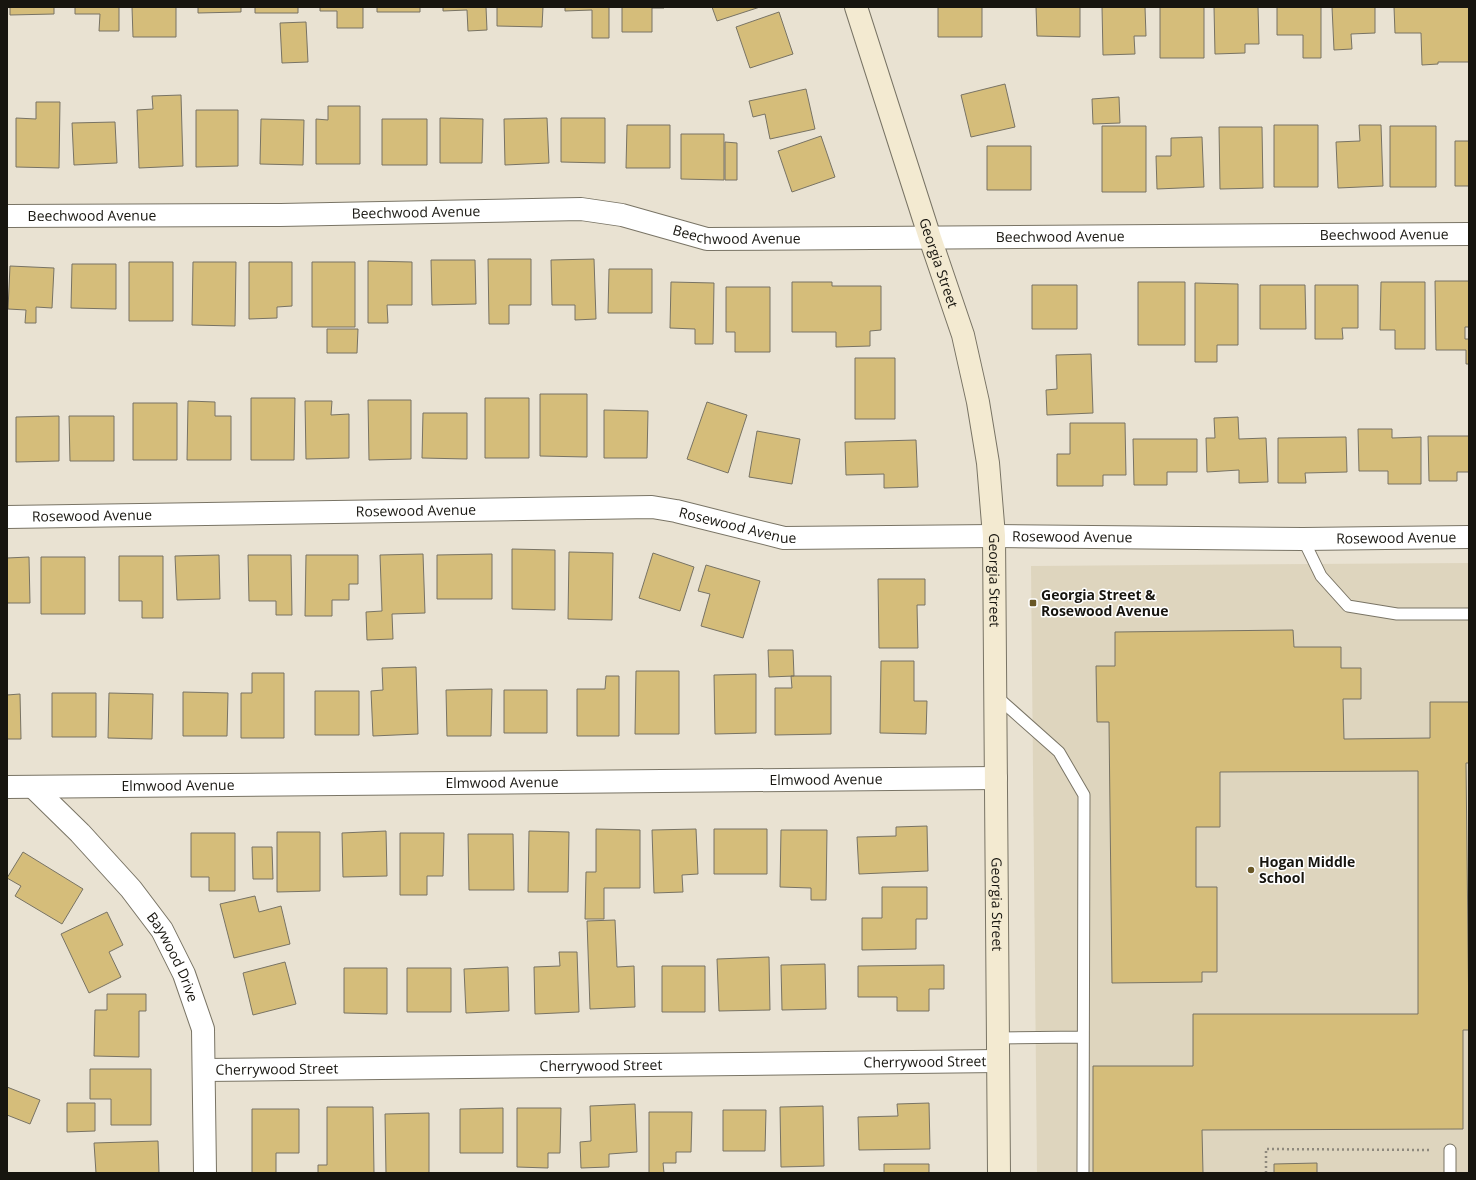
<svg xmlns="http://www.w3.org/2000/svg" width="1476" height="1180" viewBox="0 0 1476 1180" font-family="'Open Sans',sans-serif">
<rect width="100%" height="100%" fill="#e9e2d2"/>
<path fill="#ded5be" d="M1469,563V1173H1037L1031,566Z"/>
<path fill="#d5bd7a" stroke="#787364" d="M10,7H54V14L10,15Z
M75,7H119V31H99L100,14H75Z
M132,7H176V37H133Z
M198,7H241V12L198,13Z
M255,7H298V13H255Z
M320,7H363V28H337V11H320Z
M377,7H420V12H377Z
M443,7H486L487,30L468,31L467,10L443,11Z
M497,7H543L542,27L497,26Z
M565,7H609V38H592V10L565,11Z
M622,7H664V8H652V32H622Z
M712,7H760L717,21Z
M938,7H982V37H938Z
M1036,7H1080V37L1037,36Z
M1102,7H1145L1146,36H1134L1135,54L1103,55Z
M1160,7H1204V58H1160Z
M1214,7H1258L1259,44H1245V53L1215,54Z
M1277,7H1321V58H1303V35H1277Z
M1332,7H1375V33L1351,34L1352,49L1334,50Z
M1394,7H1469V62H1438V64L1422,65L1421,33H1395Z
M779,12L793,54L750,68L736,27Z
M306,22L308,62L282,63L280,23Z
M1005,84L1015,127L971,137L961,95Z
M806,89L815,129L770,139L765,114L753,117L749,101Z
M181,95L183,166L139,168L137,110L153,109L152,96Z
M1119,97L1120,123L1093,124L1092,99Z
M36,102H60L59,168L16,167V118L36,119Z
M328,106H360V164H316V119L328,120Z
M196,110H238V166L196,167Z
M440,118L483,119L482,163H440Z
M547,118L549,163L505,165L504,119Z
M561,118H605V163L561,162Z
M261,119L304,120L303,165L260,164Z
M382,119H427V165H382Z
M115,122L117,163L74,165L72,123Z
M627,125H670V168H626Z
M1274,125H1318V187H1274Z
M1359,125H1381L1383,186L1338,188L1336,142L1360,141Z
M1102,126H1146V192H1102Z
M1390,126H1436V187H1390Z
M1219,127H1262L1263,188L1220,189Z
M681,134H724V180L681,179Z
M821,136L835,177L792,192L778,151Z
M1202,137L1204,187L1157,189L1156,156H1171V138Z
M1455,141H1469V186H1455Z
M725,142L737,143V180H725Z
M987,146H1031V190H987Z
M488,259H531V305H509V324H489Z
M594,259L596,319L575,320V305H552L551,260Z
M431,260H475L476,304L432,305Z
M368,261L412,262V305H387L388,323H368Z
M129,262H173V321H129Z
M193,262H236L235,326L192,325Z
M249,262H292V306L277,307V318L249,319Z
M312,262H355V327H312Z
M72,264H116V309L71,308Z
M10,266L54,268L52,308L36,307V323H25L26,310L8,309Z
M609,269H652V313H608Z
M1435,281H1469V327H1465V339H1469V364H1466V350H1436Z
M671,282L714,283L713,344H695V329L670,328Z
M792,282H832V286H881V330L870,331V346L836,347V332H792Z
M1138,282H1185V345H1138Z
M1381,282H1425V349H1395V330H1380Z
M1195,283L1238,284V345H1217V362H1195Z
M1032,285H1077V329H1032Z
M1260,285H1305L1306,329H1260Z
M1315,285H1358V328H1342L1343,339H1315Z
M726,287H770V352H735V332H726Z
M327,329H358L357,353H327Z
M1091,354L1093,413L1047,415L1046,390L1057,389L1056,355Z
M855,358H895V419H855Z
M540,394H587V457L540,456Z
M251,398H295L294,460H251Z
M485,398H529V458H485Z
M368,400H411V459L369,460Z
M188,401L215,402V416H231V460H187Z
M305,401H332L331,415L349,414V458L306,459Z
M707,402L747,415L728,473L687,459Z
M133,403H177V460H133Z
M604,410L648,411L647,458H604Z
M423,413H467V459L422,458Z
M59,416V461L16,462V417Z
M69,416H114V461H70Z
M1238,417L1239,439L1266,438L1268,482L1239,483V470L1207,472L1206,438H1215L1214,418Z
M1070,423H1125L1126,475H1103V486H1057V454H1070Z
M1358,429H1392V438L1421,437V484H1388V471H1359Z
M757,431L800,439L792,484L749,477Z
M1428,436H1469V472H1457V481H1429Z
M1346,437L1347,472L1305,473L1306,483H1278V438Z
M1133,439H1197V472H1167V485H1134Z
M916,440L918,487L884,488V474L846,475L845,442Z
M512,549L555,550V610L512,609Z
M569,552L613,553L612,620L568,619Z
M653,553L694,567L680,611L639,598Z
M423,554L425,613L392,614L393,639L367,640L366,612L382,611L380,555Z
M492,554V599H437V555Z
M219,555L220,599L177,600L175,556Z
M248,555H291L292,615H276V601H249Z
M306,555H358V584H349V600H332V616H305Z
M119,556H163V618H142V601H119Z
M29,557L30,603H7V558Z
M41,557H85V614H41Z
M706,565L760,581L743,638L701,626L710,594L698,591Z
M878,579H925V605H917L918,648H879Z
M1293,630L1294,647H1341V668H1361V699H1343L1344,739L1430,738V702H1469V763H1466L1469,1030H1463V1129L1202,1130L1203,1173H1093V1066H1193V1014H1418V771L1220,772V827H1196V887H1217V972H1202V982L1112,983L1109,722H1097L1096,666H1115V632Z
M768,650H793L794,676L769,677Z
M881,661H914V701H927L926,734L880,733Z
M416,667L418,734L373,736L371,691L383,690L382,668Z
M636,671H679V734H635Z
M252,673H284V738H241V693H252Z
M756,674V733L715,734L714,675Z
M606,676H619V736H577V689H605Z
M791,676H831V734L775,735V688H792Z
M492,689L491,736H447L446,690Z
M504,690H547V733H504Z
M315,691H359V735H315Z
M183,692L228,693L227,736H183Z
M52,693H96V737H52Z
M109,693L153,694L152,739L108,738Z
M20,694L21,739H7V695Z
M927,826L928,871L859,874L857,837L896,836V827Z
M596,829L640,830V888H604V919H585L586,872H596Z
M696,829L698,874L682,875L683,892L654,893L652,830Z
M714,829H767V874H714Z
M781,830H827L826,900H811V888L780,887Z
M386,831L387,876L343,877L342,833Z
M529,831L569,832L568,892H528Z
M277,832H320V891L277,892Z
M191,833H235V891H209V877H191Z
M400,833H444L443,876H427V895H400Z
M468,834H513L514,890H469Z
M252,847H272L273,879H253Z
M23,852L83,889L62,924L15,896L21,886L7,878Z
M882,887H927V919H916V949L862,950V918H882Z
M255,896L259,912L281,906L290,944L234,958L220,904Z
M107,912L123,945L109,952L121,977L89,993L61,934Z
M615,920L617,967L634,966L635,1007L590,1009L587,921Z
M559,952H577L579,1012L535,1014L534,967L560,966Z
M769,957L770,1010L719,1011L717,959Z
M285,962L296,1004L253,1015L243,973Z
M825,964L826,1009L782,1010L781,965Z
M944,965V989H929V1011H897V997H858V966Z
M662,966H705V1012H662Z
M508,967L509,1011L466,1013L464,969Z
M344,968H387V1014L344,1013Z
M407,968H451V1012H407Z
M107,994H146V1011H139V1057L94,1056L95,1010H107Z
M90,1069H151V1125H111V1099H90Z
M7,1087L40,1100L30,1124L7,1115Z
M67,1103H95V1131L67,1132Z
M929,1103L930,1149L859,1150L858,1117L898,1116L897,1104Z
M635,1104L637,1152L609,1154V1167L581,1168L580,1142L591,1141L590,1106Z
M823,1106L824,1166L781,1167L780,1107Z
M327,1107H373L374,1173H318V1165H327Z
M503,1108V1153H460V1109Z
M517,1108H561L560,1153H548V1168L517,1167Z
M252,1109H299V1153H276V1173H252Z
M723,1110H766L765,1151H723Z
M649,1112H692L691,1152H676V1163H663L664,1173H649Z
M429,1113V1173H386L385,1114Z
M158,1141L159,1173H96L94,1143Z
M1317,1163V1173H1274V1164Z
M884,1164H929V1173H884Z"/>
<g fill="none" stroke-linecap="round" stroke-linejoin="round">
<defs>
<path id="lane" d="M1303,539L1321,576L1348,606L1397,614H1469
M996,696L1059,752L1084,795L1083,1173
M998,1038L1083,1037
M1450,1173V1150"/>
<g id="street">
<path id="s1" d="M7,216L280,215L581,209L622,215L707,239L1469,234"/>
<path id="s2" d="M7,517L652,507L676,511L784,538L994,536L1303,539L1469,537"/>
<path id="s3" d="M7,787L996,778"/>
<path id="s4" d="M33,787L80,833L131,889L162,930L184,974L203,1029L205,1173"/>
<path id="s5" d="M204,1070L998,1061"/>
</g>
<g id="secondary">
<path id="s6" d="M856,7L930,238L963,335L978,402L988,463L994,536L999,1173"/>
</g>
</defs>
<use href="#lane" stroke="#797465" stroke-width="13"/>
<use href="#street" stroke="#797465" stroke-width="24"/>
<use href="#secondary" stroke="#797465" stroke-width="24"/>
<path stroke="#8e897d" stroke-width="2.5" stroke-dasharray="2 3" stroke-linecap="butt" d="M1266,1173V1149L1432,1150"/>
<use href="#lane" stroke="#fff" stroke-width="11"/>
<use href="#street" stroke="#fff" stroke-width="22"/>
<use href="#secondary" stroke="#f3ead1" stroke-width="22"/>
</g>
<g fill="#695725" stroke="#fff" stroke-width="1.5">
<rect x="1029" y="599" width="8" height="8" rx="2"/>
<circle cx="1251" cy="870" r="4"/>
</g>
<g text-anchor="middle" stroke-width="3" stroke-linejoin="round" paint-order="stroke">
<g font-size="14" fill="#17150f" stroke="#fff">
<text dy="5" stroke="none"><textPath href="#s1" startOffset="409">Beechwood Avenue</textPath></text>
<text dy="5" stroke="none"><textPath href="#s1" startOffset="85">Beechwood Avenue</textPath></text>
<text dy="5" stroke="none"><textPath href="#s1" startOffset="733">Beechwood Avenue</textPath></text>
<text dy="5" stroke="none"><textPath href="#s1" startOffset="1381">Beechwood Avenue</textPath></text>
<text dy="5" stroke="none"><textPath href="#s1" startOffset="1057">Beechwood Avenue</textPath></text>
<text dy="5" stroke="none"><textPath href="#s6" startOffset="269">Georgia Street</textPath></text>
<text dy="5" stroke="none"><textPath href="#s2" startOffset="409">Rosewood Avenue</textPath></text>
<text dy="5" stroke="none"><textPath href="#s2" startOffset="85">Rosewood Avenue</textPath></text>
<text dy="5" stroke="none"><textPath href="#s2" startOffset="733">Rosewood Avenue</textPath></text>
<text dy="5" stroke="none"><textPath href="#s2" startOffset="1069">Rosewood Avenue</textPath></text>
<text dy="5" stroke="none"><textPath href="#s2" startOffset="1393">Rosewood Avenue</textPath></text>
<text dy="5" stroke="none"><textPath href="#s6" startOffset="593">Georgia Street</textPath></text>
<text dy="5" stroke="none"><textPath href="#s3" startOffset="819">Elmwood Avenue</textPath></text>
<text dy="5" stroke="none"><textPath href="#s3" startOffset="495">Elmwood Avenue</textPath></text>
<text dy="5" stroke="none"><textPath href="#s3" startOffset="171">Elmwood Avenue</textPath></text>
<text dy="5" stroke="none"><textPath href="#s6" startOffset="917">Georgia Street</textPath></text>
<text dy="5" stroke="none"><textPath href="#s4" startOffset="222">Baywood Drive</textPath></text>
<text dy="5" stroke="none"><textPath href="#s5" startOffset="721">Cherrywood Street</textPath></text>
<text dy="5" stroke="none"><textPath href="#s5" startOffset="397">Cherrywood Street</textPath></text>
<text dy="5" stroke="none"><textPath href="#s5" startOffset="73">Cherrywood Street</textPath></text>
</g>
<g font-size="14" font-weight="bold" fill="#17150f" stroke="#fff" text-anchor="start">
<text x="1041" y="600">Georgia Street &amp;<tspan x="1041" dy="16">Rosewood Avenue</tspan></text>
<text x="1259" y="867">Hogan Middle<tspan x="1259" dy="16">School</tspan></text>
</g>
</g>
<rect width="1476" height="1180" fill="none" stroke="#17150f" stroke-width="16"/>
</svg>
